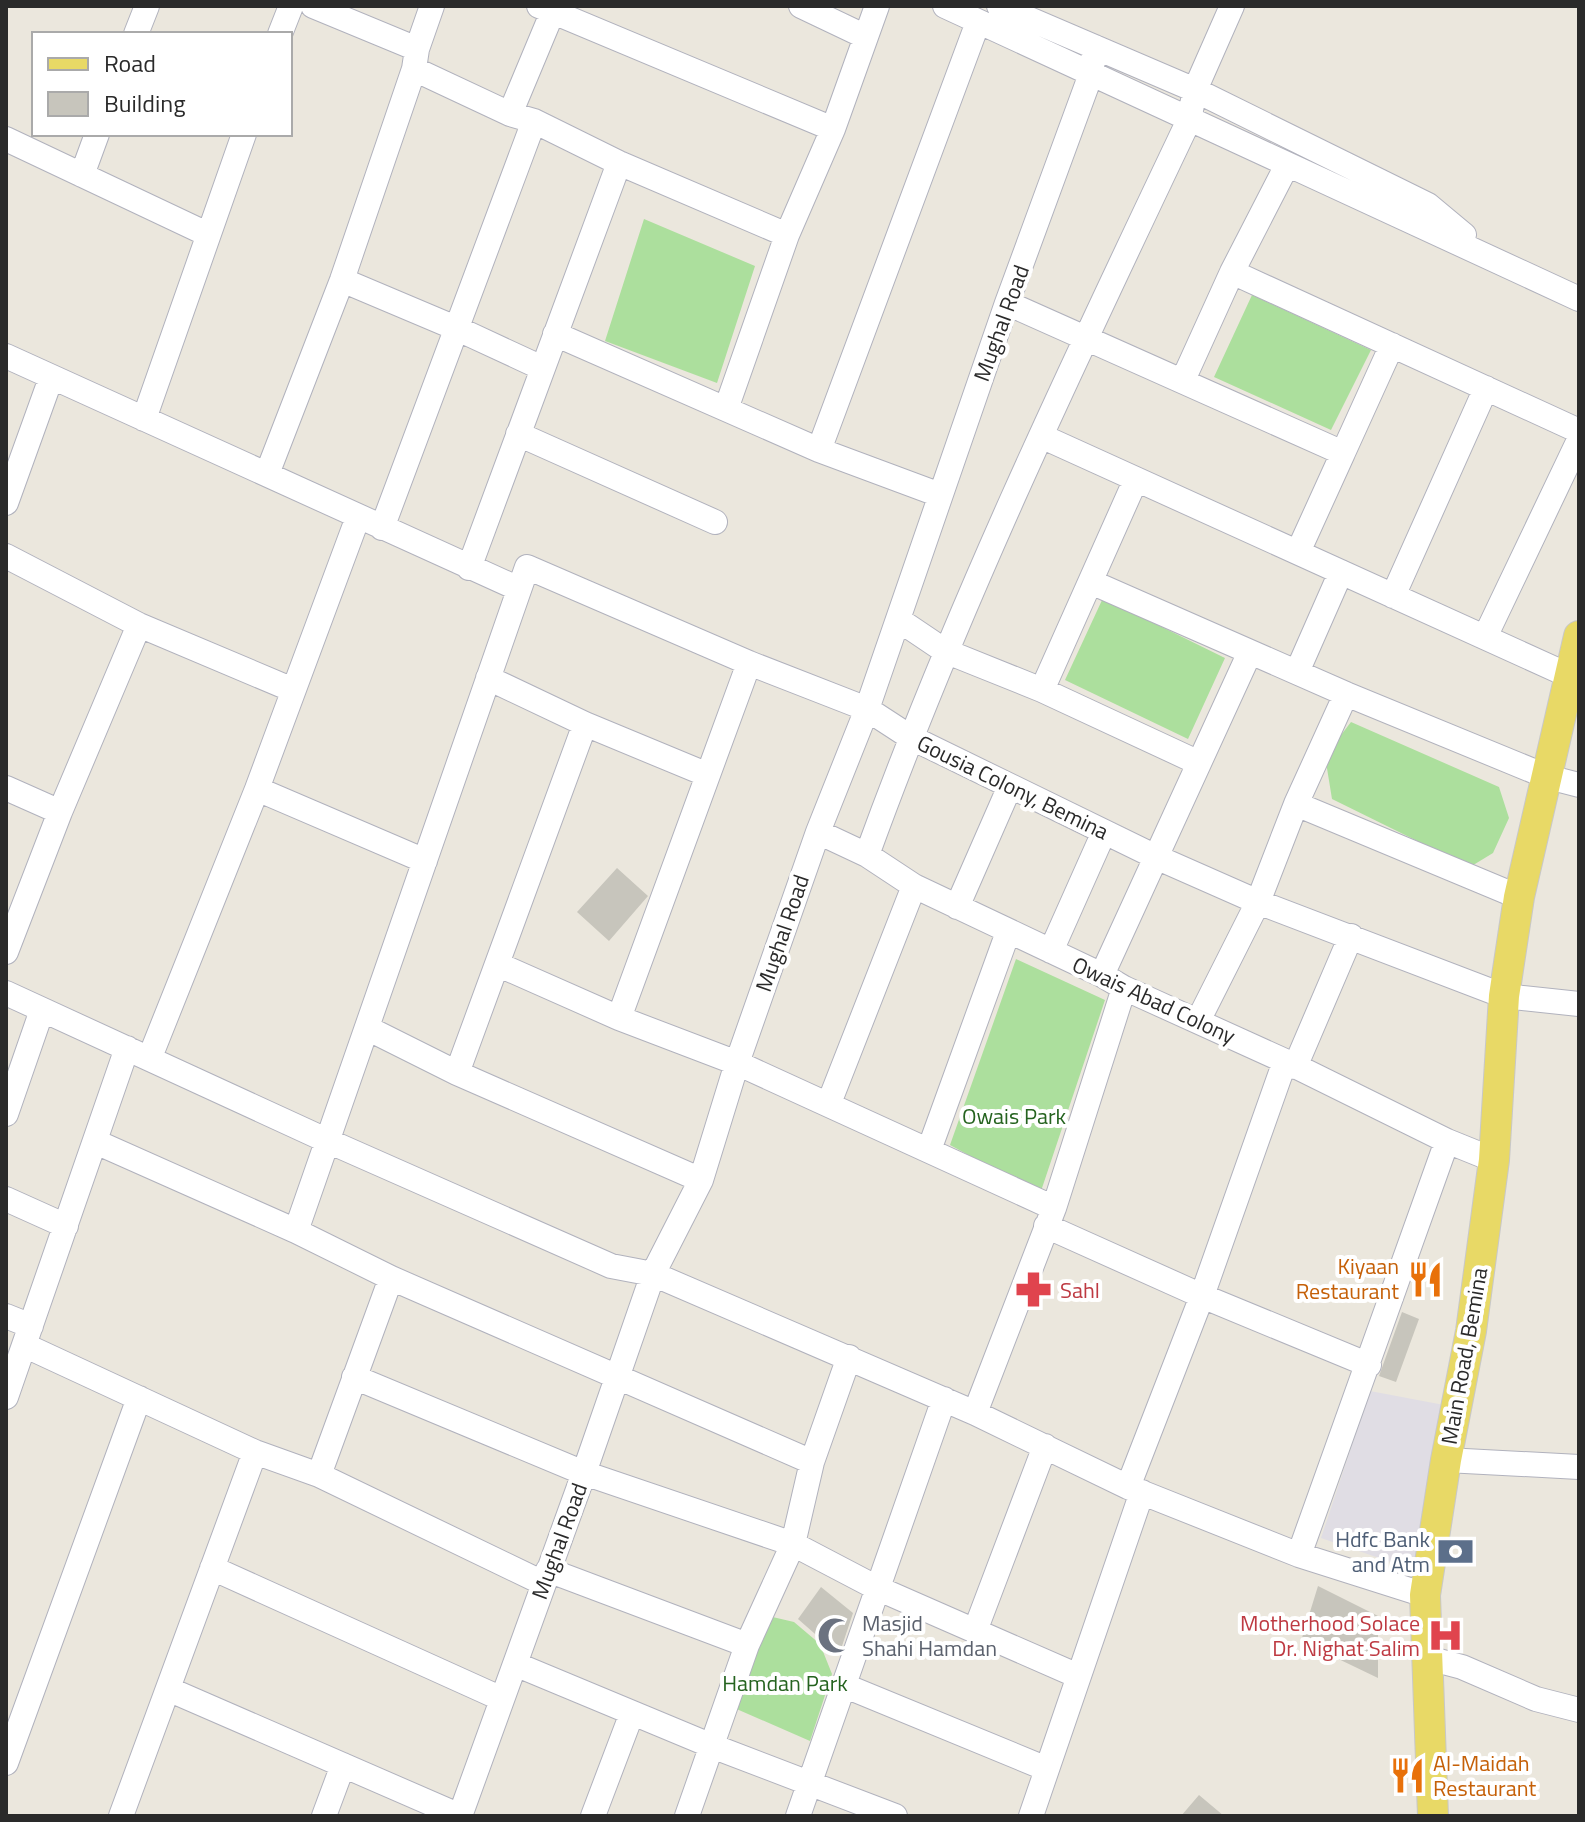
<svg xmlns="http://www.w3.org/2000/svg" width="1585" height="1822" viewBox="0 0 1585 1822" font-family="'Titillium Web',sans-serif">
<rect width="100%" height="100%" fill="#ebe7dd"/>
<path fill="#e0dde4" d="M1370,1391L1444,1405L1428,1558L1405,1567L1321,1538Z"/>
<path fill="#acdf9d" d="M644,219L755,266L717,383L605,341Z
M1252,295L1371,350L1331,430L1214,377Z
M1103,598L1225,658L1188,739L1065,680Z
M1351,722L1499,787L1509,818L1493,853L1470,867L1332,799L1325,756Z
M1016,959L1105,1000L1040,1194L950,1145Z
M764,1615L794,1622L820,1644L832,1674L810,1741L732,1707Z"/>
<path fill="#c7c5bc" d="M617,868L648,896L609,941L577,912Z
M1402,1312L1419,1319L1396,1382L1379,1376Z
M1318,1586L1378,1616V1678L1301,1641Z
M821,1587L853,1613L839,1655L798,1619Z
M1199,1795L1224,1816H1181Z"/>
<g fill="none" stroke-linecap="round" stroke-linejoin="round">
<defs>
<path id="minor" d="M313,6L417,49
M539,6L833,129
M801,6L864,36
M945,6L1579,299
M999,6L1195,90L1428,205L1464,235
M136,34L147,6
M280,34L291,6
M414,69L510,114L534,121L619,163L787,235
M510,114L553,11
M6,139L207,234
M82,175L97,134
M1232,272L1579,431
M342,280L458,329L542,368
M1007,303L1343,453L1298,552
M555,334L819,450L940,495
M6,356L519,589
M1183,380L1232,272L1287,165
M726,409L787,235L833,129L877,6
M144,419L244,134
M518,434L715,522
M1041,436L1570,676
M819,450L978,22
M1343,453L1392,345
M267,474L342,280L414,69L417,49L432,6
M6,503L51,378
M382,528L534,121
M6,556L139,625L293,690
M469,568L619,163
M1091,582L1346,694L1548,777L1579,785
M1393,596L1486,388
M899,620L945,651L1042,690L1199,763
M1485,637L1579,440
M1297,672L1341,572
M488,678L585,724L708,775
M1042,690L1136,479
M6,788L60,812
M257,789L425,861
M1296,804L1519,897
M818,832L867,855L914,886L1102,975L1124,988L1285,1061L1447,1141L1494,1160
M867,855C958,604 1074,362 1189,120L1195,90L1232,6
M957,907L1010,786
M1051,951L1104,832
M6,952L60,812L139,625
M497,964L619,1018L737,1063L1054,1208
M1102,975L1250,652
M6,993L328,1141L611,1266L653,1274L975,1413L1128,1487L1299,1555L1425,1595
M619,1018L749,663
M1198,1021L1258,902L1296,804L1346,694
M367,1028L457,1073L701,1180
M150,1057L257,789L358,517
M1295,1067L1351,936
M457,1073L585,724
M829,1103L914,886
M6,1114L42,1010
M96,1142L296,1231L391,1278L812,1462
M929,1150L1008,932
M6,1199L66,1226
M1046,1226L1202,1296L1369,1365
M296,1231L527,567L749,663L867,709L910,737L1156,857L1258,902L1504,996L1579,1004
M6,1316L31,1326
M24,1345L255,1452L319,1475L543,1583
M354,1377L584,1473L793,1544L877,1588L1078,1676
M6,1397L127,1048
M975,1413L1054,1208L1124,988
M1446,1460L1579,1467
M319,1475L391,1278
M1128,1487L1202,1296L1285,1061
M1299,1555L1447,1141
M212,1568L502,1699
M548,1570L747,1645
M975,1631L1045,1446
M1428,1658L1462,1667L1536,1699L1579,1710
M515,1664L712,1746L895,1816
M843,1685L1047,1769
M168,1689L460,1816
M6,1763L139,1398
M121,1816L255,1452
M324,1816L343,1765
M460,1816L584,1473L653,1274L701,1180L737,1063L818,832L867,709L1007,303L1091,74L1095,47
M593,1816L632,1713
M687,1816L747,1645L793,1544L812,1462L849,1357
M798,1816L944,1399
M1031,1816L1142,1492"/>
<path id="major" d="M1433,1816L1425,1595L1446,1460L1471,1331L1494,1160L1504,996L1519,897L1579,636"/>
</defs>
<use href="#minor" stroke="#b1b2bd" stroke-width="26"/>
<use href="#major" stroke="#c8c8c8" stroke-width="32"/>
<use href="#minor" stroke="#fff" stroke-width="24"/>
<use href="#major" stroke="#e8d966" stroke-width="30"/>
</g>
<defs>
<symbol id="restaurant-bare" viewBox="-9 -9 18 18"><path d="M-5-6h1v4h1v-4h1v4h1v-4h1v5L-1.5 .5V6h-2V.5L-5-1ZM5-6V6H3V1.5H1.5Q1.5-4 5-6Z" fill="#e8710a" stroke="#fff" stroke-width="2.5" paint-order="stroke"/></symbol>
<symbol id="pharmacy-bare" viewBox="-9 -9 18 18"><path d="M-2-6h4v4h4v4h-4v4h-4v-4h-4v-4h4Z" fill="#e0444e" stroke="#fff" stroke-width="2.5" paint-order="stroke"/></symbol>
<symbol id="bank-bare" viewBox="-9 -9 18 18"><path d="M-6-4H6V4H-6ZM0-2.3a2.3 2.3 0 1 0 0 4.6a2.3 2.3 0 1 0 0-4.6Z" fill="#5c6f8a" stroke="#fff" stroke-width="2.5" paint-order="stroke"/></symbol>
<symbol id="mosque-bare" viewBox="-9 -9 18 18"><path d="M3.5-4.9A6 6 0 1 0 3.5 4.9A5 5 0 1 1 3.5-4.9Z" fill="#6b7280" stroke="#fff" stroke-width="2.5" paint-order="stroke"/></symbol>
<symbol id="hospital-bare" viewBox="-9 -9 18 18"><path d="M-5-5h3v3.5h4V-5h3V5h-3V1.5h-4V5h-3Z" fill="#e0444e" stroke="#fff" stroke-width="2.5" paint-order="stroke"/></symbol>
</defs>
<g fill-rule="evenodd">
<use href="#restaurant-bare" x="1400" y="1254" width="51" height="51"/>
<use href="#pharmacy-bare" x="1008" y="1264" width="51" height="51"/>
<use href="#bank-bare" x="1430" y="1526" width="51" height="51"/>
<use href="#mosque-bare" x="810" y="1610" width="51" height="51"/>
<use href="#hospital-bare" x="1420" y="1610" width="51" height="51"/>
<use href="#restaurant-bare" x="1382" y="1750" width="51" height="51"/>
</g>
<g text-anchor="middle" stroke-width="8" stroke-linejoin="round" paint-order="stroke">
<g font-size="22" fill="#2a2a2a" stroke="#fff">
<text transform="translate(1001 323) rotate(-70)" y="8">Mughal Road</text>
<text transform="translate(1013 787) rotate(26)" y="8">Gousia Colony, Bemina</text>
<text transform="translate(782 933) rotate(-71)" y="8">Mughal Road</text>
<text transform="translate(1154 1000) rotate(25)" y="8">Owais Abad Colony</text>
<text transform="translate(1464 1356) rotate(-80)" y="8">Main Road, Bemina</text>
<text transform="translate(559 1541) rotate(-70)" y="8">Mughal Road</text>
</g>
<g font-size="22" fill="#25631f" stroke="#fff">
<text x="1014" y="1124">Owais Park</text>
<text x="785" y="1691">Hamdan Park</text>
</g>
<g font-size="22" fill="#c56008" stroke="#fff" text-anchor="end">
<text x="1399" y="1274">Kiyaan<tspan x="1399" dy="25">Restaurant</tspan></text>
<text x="1433" y="1771" text-anchor="start">Al-Maidah<tspan x="1433" dy="25">Restaurant</tspan></text>
</g>
<g font-size="22" fill="#be3a42" stroke="#fff" text-anchor="start">
<text x="1060" y="1298">Sahl</text>
<text x="1420" y="1631" text-anchor="end">Motherhood Solace<tspan x="1420" dy="25">Dr. Nighat Salim</tspan></text>
</g>
<g font-size="22" fill="#4e5e75" stroke="#fff" text-anchor="end">
<text x="1430" y="1547">Hdfc Bank<tspan x="1430" dy="25">and Atm</tspan></text>
</g>
<g font-size="22" fill="#5b616d" stroke="#fff" text-anchor="start">
<text x="862" y="1631">Masjid<tspan x="862" dy="25">Shahi Hamdan</tspan></text>
</g>
</g>
<rect width="1585" height="1822" fill="none" stroke="#2a2a2a" stroke-width="16"/>
<rect x="32" y="32" width="260" height="104" fill="#ffffff" stroke="#aaaaaa" stroke-width="2"/>
<rect x="48" y="58" width="40" height="12" fill="#e8d966" stroke="#aaaaaa" stroke-width="2"/>
<text x="104" y="72" font-size="24" fill="#2a2a2a">Road</text>
<rect x="48" y="92" width="40" height="24" fill="#c7c5bc" stroke="#aaaaaa" stroke-width="2"/>
<text x="104" y="112" font-size="24" fill="#2a2a2a">Building</text>
</svg>
